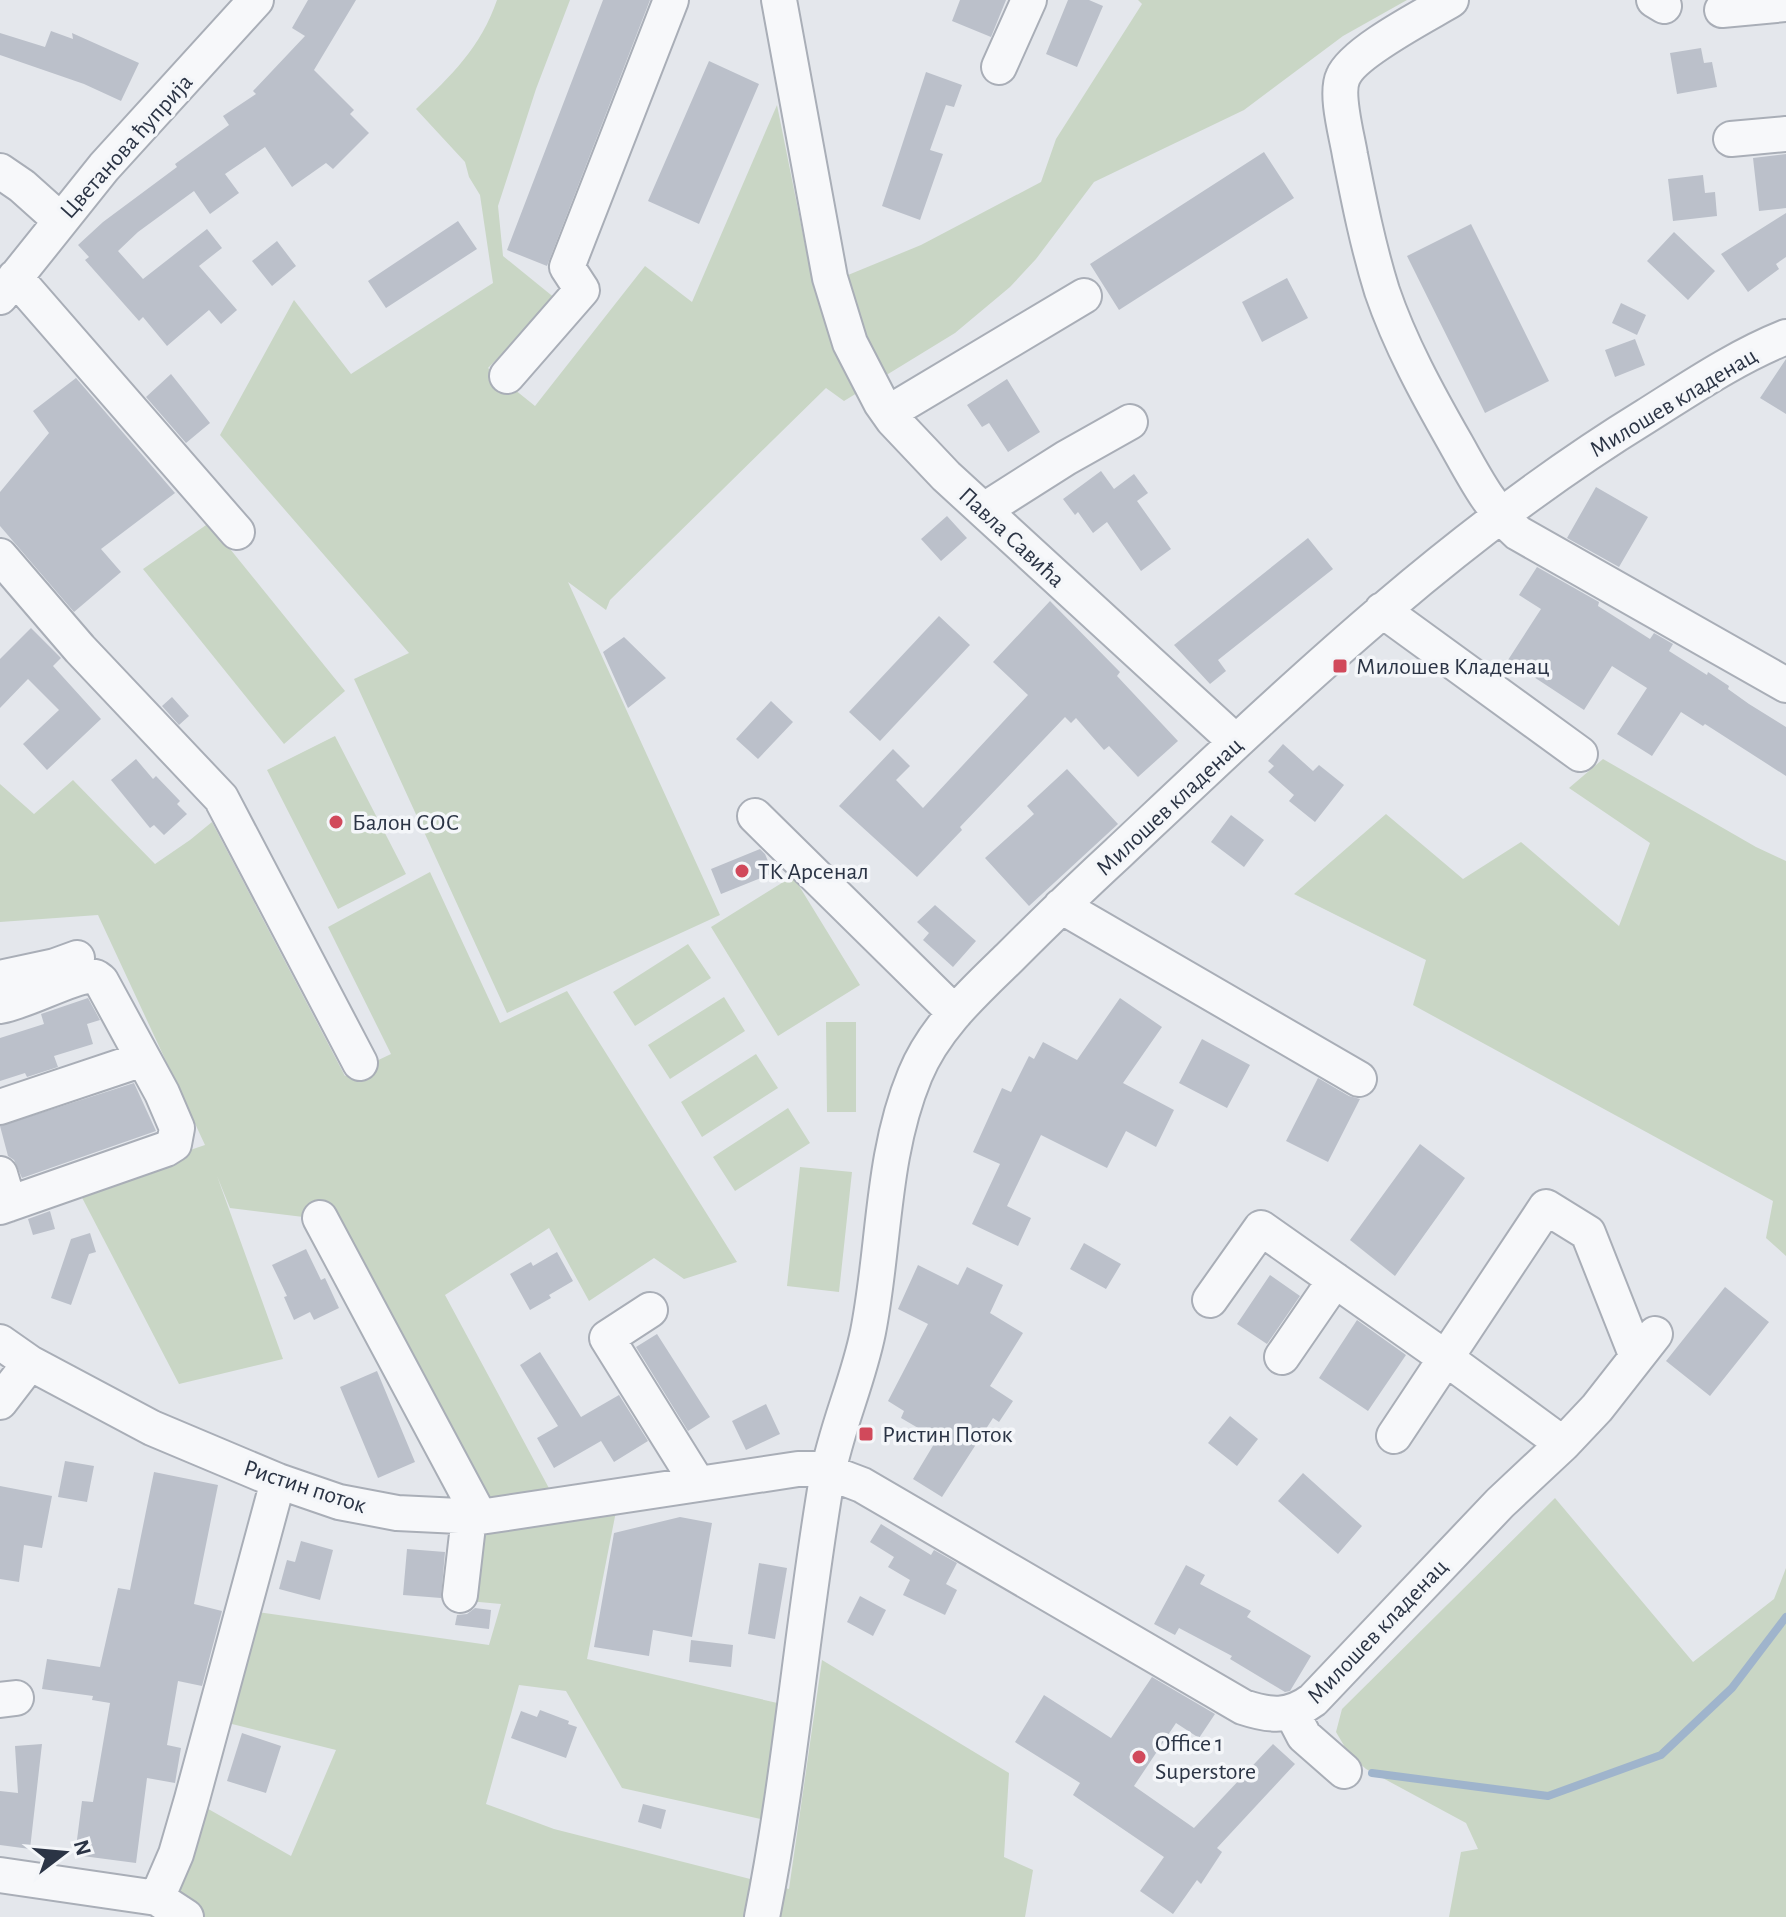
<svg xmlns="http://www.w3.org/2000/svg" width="1786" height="1917" viewBox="0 0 1786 1917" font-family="'Alegreya Sans',sans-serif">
<rect width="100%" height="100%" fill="#e4e7ec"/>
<path fill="#c9d6c5" d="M497,0H570L536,89L498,206L503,256L556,299L488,368L535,406L645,266L692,302L777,105L814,289L921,245L1041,182L1056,139L1142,4L1138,0H1407L1343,36L1244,110L1094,182L1036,259L1010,287L955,333L844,401L826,388L610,600L606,610L568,582L720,915L507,1013L354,679L409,653L220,435L294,300L351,374L493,283L480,195L469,177L465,162L416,109C451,76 481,47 497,0Z
M209,523L345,691L284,744L143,569Z
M335,736L406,874L338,909L267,770Z
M1603,759L1756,847L1786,861V1256L1766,1238L1773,1201L1413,1005L1426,960L1294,894L1386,814L1463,879L1521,842L1619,926L1650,843L1569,788Z
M73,780L155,864L190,840L212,822L345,1076L391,1054L328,927L430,872L500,1023L567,991L737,1262L684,1279L654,1258L589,1301L549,1228L445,1295L558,1505L619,1496L587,1659L795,1707L778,1823L622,1788L566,1691L519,1685L486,1804L554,1829L789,1889L822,1660L1009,1773L1004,1857L1033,1870L1025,1917H199L170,1898L203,1806L291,1856L336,1750L212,1719L244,1610L489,1645L501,1604L468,1601L480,1516L320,1219L230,1208L217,1176L283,1359L179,1384L77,1188L205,1145L98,915L0,922V784L34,814Z
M793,876L860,985L778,1036L711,927Z
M688,944L711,978L635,1026L613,992Z
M724,997L745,1031L670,1079L648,1045Z
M826,1022H856V1112H827Z
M756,1054L778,1088L702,1137L681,1102Z
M788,1108L810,1143L735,1191L713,1157Z
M800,1167L852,1172L839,1292L787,1286Z
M1555,1498L1693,1662L1774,1599L1786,1568V1917H1449L1461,1852L1478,1849L1466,1823L1366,1769L1349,1754L1336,1732L1342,1709Z"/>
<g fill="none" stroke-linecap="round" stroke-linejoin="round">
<path stroke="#9fb4cc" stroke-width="8" d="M1372,1773L1548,1796L1661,1755L1732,1688L1786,1617"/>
</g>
<path fill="#bbc0ca" d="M308,0H356L314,70L354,110L350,114L369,133L333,169L326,163L292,187L265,147L225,174L239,193L210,214L194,191L138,232L118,251L143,279L207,229L222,248L199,266L237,310L221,324L209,310L167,346L143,317L139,321L85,260L89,257L78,245L103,222L177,167L175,164L229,125L223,116L256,94L253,91L305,36L292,28Z
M603,0H650L547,266L507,250Z
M960,0H1006L991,37L952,21Z
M1068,0H1089L1103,6L1077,67L1046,54Z
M51,31L73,39L72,33L139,63L121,101L84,84L0,55V33L45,47Z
M1701,48L1704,63L1712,62L1717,87L1677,94L1670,53Z
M709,61L759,84L699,224L648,201Z
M926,72L962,85L954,107L946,105L930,150L943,154L920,220L882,206Z
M1264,152L1294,198L1119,310L1090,264Z
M1786,154V208L1759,211L1753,158Z
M1703,175L1705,193L1715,192L1717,216L1673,221L1668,179Z
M1786,213V257L1776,264L1779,269L1748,292L1721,254Z
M458,221L477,249L386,308L368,281Z
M1471,224L1549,381L1485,413L1407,256Z
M1674,232L1715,271L1688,300L1647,261Z
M277,241L296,266L272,286L252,261Z
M1287,278L1308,318L1262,342L1242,302Z
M1621,303L1646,315L1637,335L1612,323Z
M1635,339L1645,365L1615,377L1605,350Z
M1786,359V414L1760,398Z
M171,374L210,423L186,443L146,397Z
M76,378L175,493L101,549L121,572L74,612L0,526V492L49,433L33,411Z
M1007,379L1040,432L1008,452L989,423L982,427L967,405Z
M1101,471L1114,489L1134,474L1148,493L1137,501L1171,549L1141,571L1107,522L1093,533L1078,512L1075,515L1063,499Z
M1596,487L1648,517L1619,567L1567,538Z
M947,516L967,538L941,561L921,539Z
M1308,538L1333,569L1218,660L1226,671L1210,684L1174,645Z
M1537,567L1599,602L1598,606L1650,639L1654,633L1673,644L1669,651L1707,675L1708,672L1729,686L1728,689L1749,704L1786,727V776L1705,724L1703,726L1681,712L1652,756L1617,734L1647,688L1612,666L1584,710L1508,660L1541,609L1519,595Z
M1050,601L1120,672L1117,676L1178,741L1138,777L1109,746L1104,750L1076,718L1071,723L1065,717L960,827L962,830L917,877L839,806L893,749L910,766L896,780L923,808L1028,695L993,662Z
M939,616L970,645L880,741L849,712Z
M31,628L61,658L53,666L101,719L47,770L23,744L59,710L28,679L0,708V659Z
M624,637L666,678L628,708L603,652Z
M172,697L189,716L179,725L162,706Z
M771,701L793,722L758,759L736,739Z
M1283,744L1313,771L1319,765L1344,785L1315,822L1289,801L1294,795L1268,772L1274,766L1268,761Z
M136,759L153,779L156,776L180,801L177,804L187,814L164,835L154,825L150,828L111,780Z
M1067,769L1118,824L1029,906L985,858L1034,814L1027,806Z
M1231,815L1264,840L1244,867L1211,842Z
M760,849L765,854L773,873L721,894L711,869Z
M935,905L976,941L953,967L923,940L929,933L917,922Z
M88,998L100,1020L87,1024L93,1044L54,1056L58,1067L27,1077L25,1073L0,1081V1038L44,1024L41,1014Z
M1120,998L1162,1027L1123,1083L1174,1110L1156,1147L1126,1131L1107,1168L1041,1135L1007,1206L1031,1218L1018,1246L972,1224L1000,1164L973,1152L1002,1088L1011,1092L1029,1056L1034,1059L1043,1042L1077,1060Z
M1202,1039L1250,1065L1227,1108L1179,1083Z
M1318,1078L1349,1096L1360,1099L1328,1162L1286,1141Z
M134,1083L156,1131L22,1178L14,1160L8,1156L0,1126Z
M1420,1144L1465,1178L1395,1276L1350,1240Z
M50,1211L55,1229L33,1235L28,1219Z
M90,1233L96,1252L89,1254L71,1305L51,1298L71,1239Z
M1084,1243L1121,1264L1106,1289L1070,1269Z
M306,1249L321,1280L325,1278L339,1308L314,1320L310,1312L294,1320L284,1297L287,1296L272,1265Z
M557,1252L573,1281L549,1295L551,1298L530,1310L510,1274L531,1262L533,1266Z
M918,1265L958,1285L967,1267L1003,1285L990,1313L1023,1333L990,1386L1013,1401L999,1422L993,1418L942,1497L913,1479L937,1439L901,1418L904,1411L888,1401L928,1324L898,1309Z
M1270,1275L1300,1296L1267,1344L1237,1324Z
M1725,1287L1769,1322L1710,1396L1666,1361Z
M1357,1320L1406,1355L1368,1411L1319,1378Z
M657,1334L710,1417L688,1431L636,1347Z
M540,1352L581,1417L619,1395L648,1441L614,1462L601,1441L554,1468L537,1438L558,1426L520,1365Z
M377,1371L415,1462L378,1478L340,1387Z
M766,1404L780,1434L746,1450L732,1421Z
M1230,1416L1258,1439L1237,1466L1208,1443Z
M65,1461L94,1466L87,1502L58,1497Z
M154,1472L218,1485L194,1604L222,1611L202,1686L178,1681L167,1745L181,1748L175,1783L147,1778L136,1863L75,1855L82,1801L93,1802L110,1703L92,1700L93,1696L42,1689L47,1659L100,1667L118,1588L130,1590Z
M1303,1473L1362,1526L1338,1554L1278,1501Z
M0,1486L52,1496L42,1548L24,1545L19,1582L0,1579Z
M680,1517L712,1523L692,1637L653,1630L649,1656L594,1647L614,1533Z
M881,1524L931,1555L934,1550L957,1563L946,1584L957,1590L945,1615L903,1595L910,1580L888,1567L894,1557L870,1542Z
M301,1541L333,1550L320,1600L279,1589L287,1560L295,1562Z
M407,1549L445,1552L441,1598L403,1595Z
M759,1563L787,1568L775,1639L748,1634Z
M1186,1565L1205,1575L1200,1584L1251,1611L1247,1617L1311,1656L1290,1691L1285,1692L1230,1659L1232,1656L1179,1628L1175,1635L1154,1624Z
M860,1596L886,1610L873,1636L847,1622Z
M475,1608L491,1610L489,1629L455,1625L457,1615L467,1614Z
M691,1640L733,1645L731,1667L689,1662Z
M1152,1677L1215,1714L1199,1738L1176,1723L1134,1786L1194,1828L1273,1744L1295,1764L1217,1848L1222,1852L1201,1884L1197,1880L1173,1914L1140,1891L1164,1857L1073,1795L1080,1783L1015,1742L1044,1695L1111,1738Z
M540,1710L569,1721L568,1724L577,1727L566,1758L511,1738L521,1711L537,1717Z
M242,1733L281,1746L266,1793L227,1781Z
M42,1744L30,1849L0,1845V1791L18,1793L15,1746Z
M643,1804L666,1810L661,1829L638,1822Z"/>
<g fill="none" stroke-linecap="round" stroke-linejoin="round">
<defs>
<path id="minor" d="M779,0L830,278L850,343L881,403L893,420L946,476L1236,742
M1451,0C1426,15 1353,52 1343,77C1335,94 1347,136 1350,155C1359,201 1368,246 1382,291C1400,344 1428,395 1456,444C1474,476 1490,508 1518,533L1786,685
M1654,0L1664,6
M1722,10L1786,4
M999,67L1029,0
M1731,139L1786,134
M0,171L22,186L60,220
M15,277L237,532
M0,297L104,167L256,0
M507,376L582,290L567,267L671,0
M888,413L1084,296
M984,510L1066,458L1130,422
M0,556L80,649L221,798L360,1063
M1382,610L1580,754
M755,816L955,1013
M1061,906L1359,1079
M0,978L55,966L77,958
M0,1006C25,1002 72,976 90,976C97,977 96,977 101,981L162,1093L177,1128L174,1144L166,1149L0,1207
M0,1107L143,1059
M0,1174L9,1204
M320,1218L480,1517
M1210,1300L1261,1228L1447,1359L1563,1444
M650,1310L607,1338L698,1484
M0,1342L30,1363L152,1428L278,1481L339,1502L397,1513L480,1517L798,1469H820L862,1485L1243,1707C1270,1716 1289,1718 1313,1700L1500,1503L1563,1444L1597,1408L1655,1334
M1282,1357L1335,1280
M0,1402L30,1363
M1394,1436L1546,1207L1588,1233L1637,1357
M460,1595L469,1517
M0,1700L16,1698
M1292,1713L1304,1736L1344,1771
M0,1875L157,1898L186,1917
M157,1898L176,1854L192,1799L278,1481
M762,1917C791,1772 802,1624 827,1478C836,1428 858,1382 868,1332C885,1246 881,1157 915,1075C934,1028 974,992 1009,958C1045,922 1081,887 1118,853C1286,695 1449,537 1646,416C1692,387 1736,357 1786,337"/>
</defs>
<use href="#minor" stroke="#a9aeb7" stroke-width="38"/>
<use href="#minor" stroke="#f7f8fa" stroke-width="34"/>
</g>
<g fill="#d1495b" stroke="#f4f6f9" stroke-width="3">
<rect x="1332" y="658" width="16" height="16" rx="4"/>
<circle cx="336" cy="822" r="8"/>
<circle cx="742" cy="871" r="8"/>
<rect x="858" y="1426" width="16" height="16" rx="4"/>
<circle cx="1139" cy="1757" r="8"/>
</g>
<g text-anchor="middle" stroke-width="7" stroke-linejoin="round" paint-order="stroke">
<g font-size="24" fill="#2b3445" stroke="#f4f6f9">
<text transform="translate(126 146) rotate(-48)" y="8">Цветанова ћуприја</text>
<text transform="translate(1673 402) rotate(-31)" y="8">Милошев кладенац</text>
<text transform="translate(1012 537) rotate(43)" y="8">Павла Савића</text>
<text transform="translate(1169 806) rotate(-43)" y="8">Милошев кладенац</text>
<text transform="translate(305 1486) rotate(18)" y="8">Ристин поток</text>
<text transform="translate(1377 1631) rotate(-46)" y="8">Милошев кладенац</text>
</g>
<g font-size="24" fill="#2b3445" stroke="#f4f6f9" text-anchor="start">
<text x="1356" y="674">Милошев Кладенац</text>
<text x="352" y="830">Балон СОС</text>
<text x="758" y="879">ТК Арсенал</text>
<text x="882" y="1442">Ристин Поток</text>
<text x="1155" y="1751">Office 1<tspan x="1155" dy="28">Superstore</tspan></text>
</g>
</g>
<g transform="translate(64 1853) rotate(74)" stroke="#f4f6f9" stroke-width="6" paint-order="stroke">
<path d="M0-6L14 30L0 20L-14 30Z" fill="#2b3445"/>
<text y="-12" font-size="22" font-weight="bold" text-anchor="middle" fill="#2b3445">N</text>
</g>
</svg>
